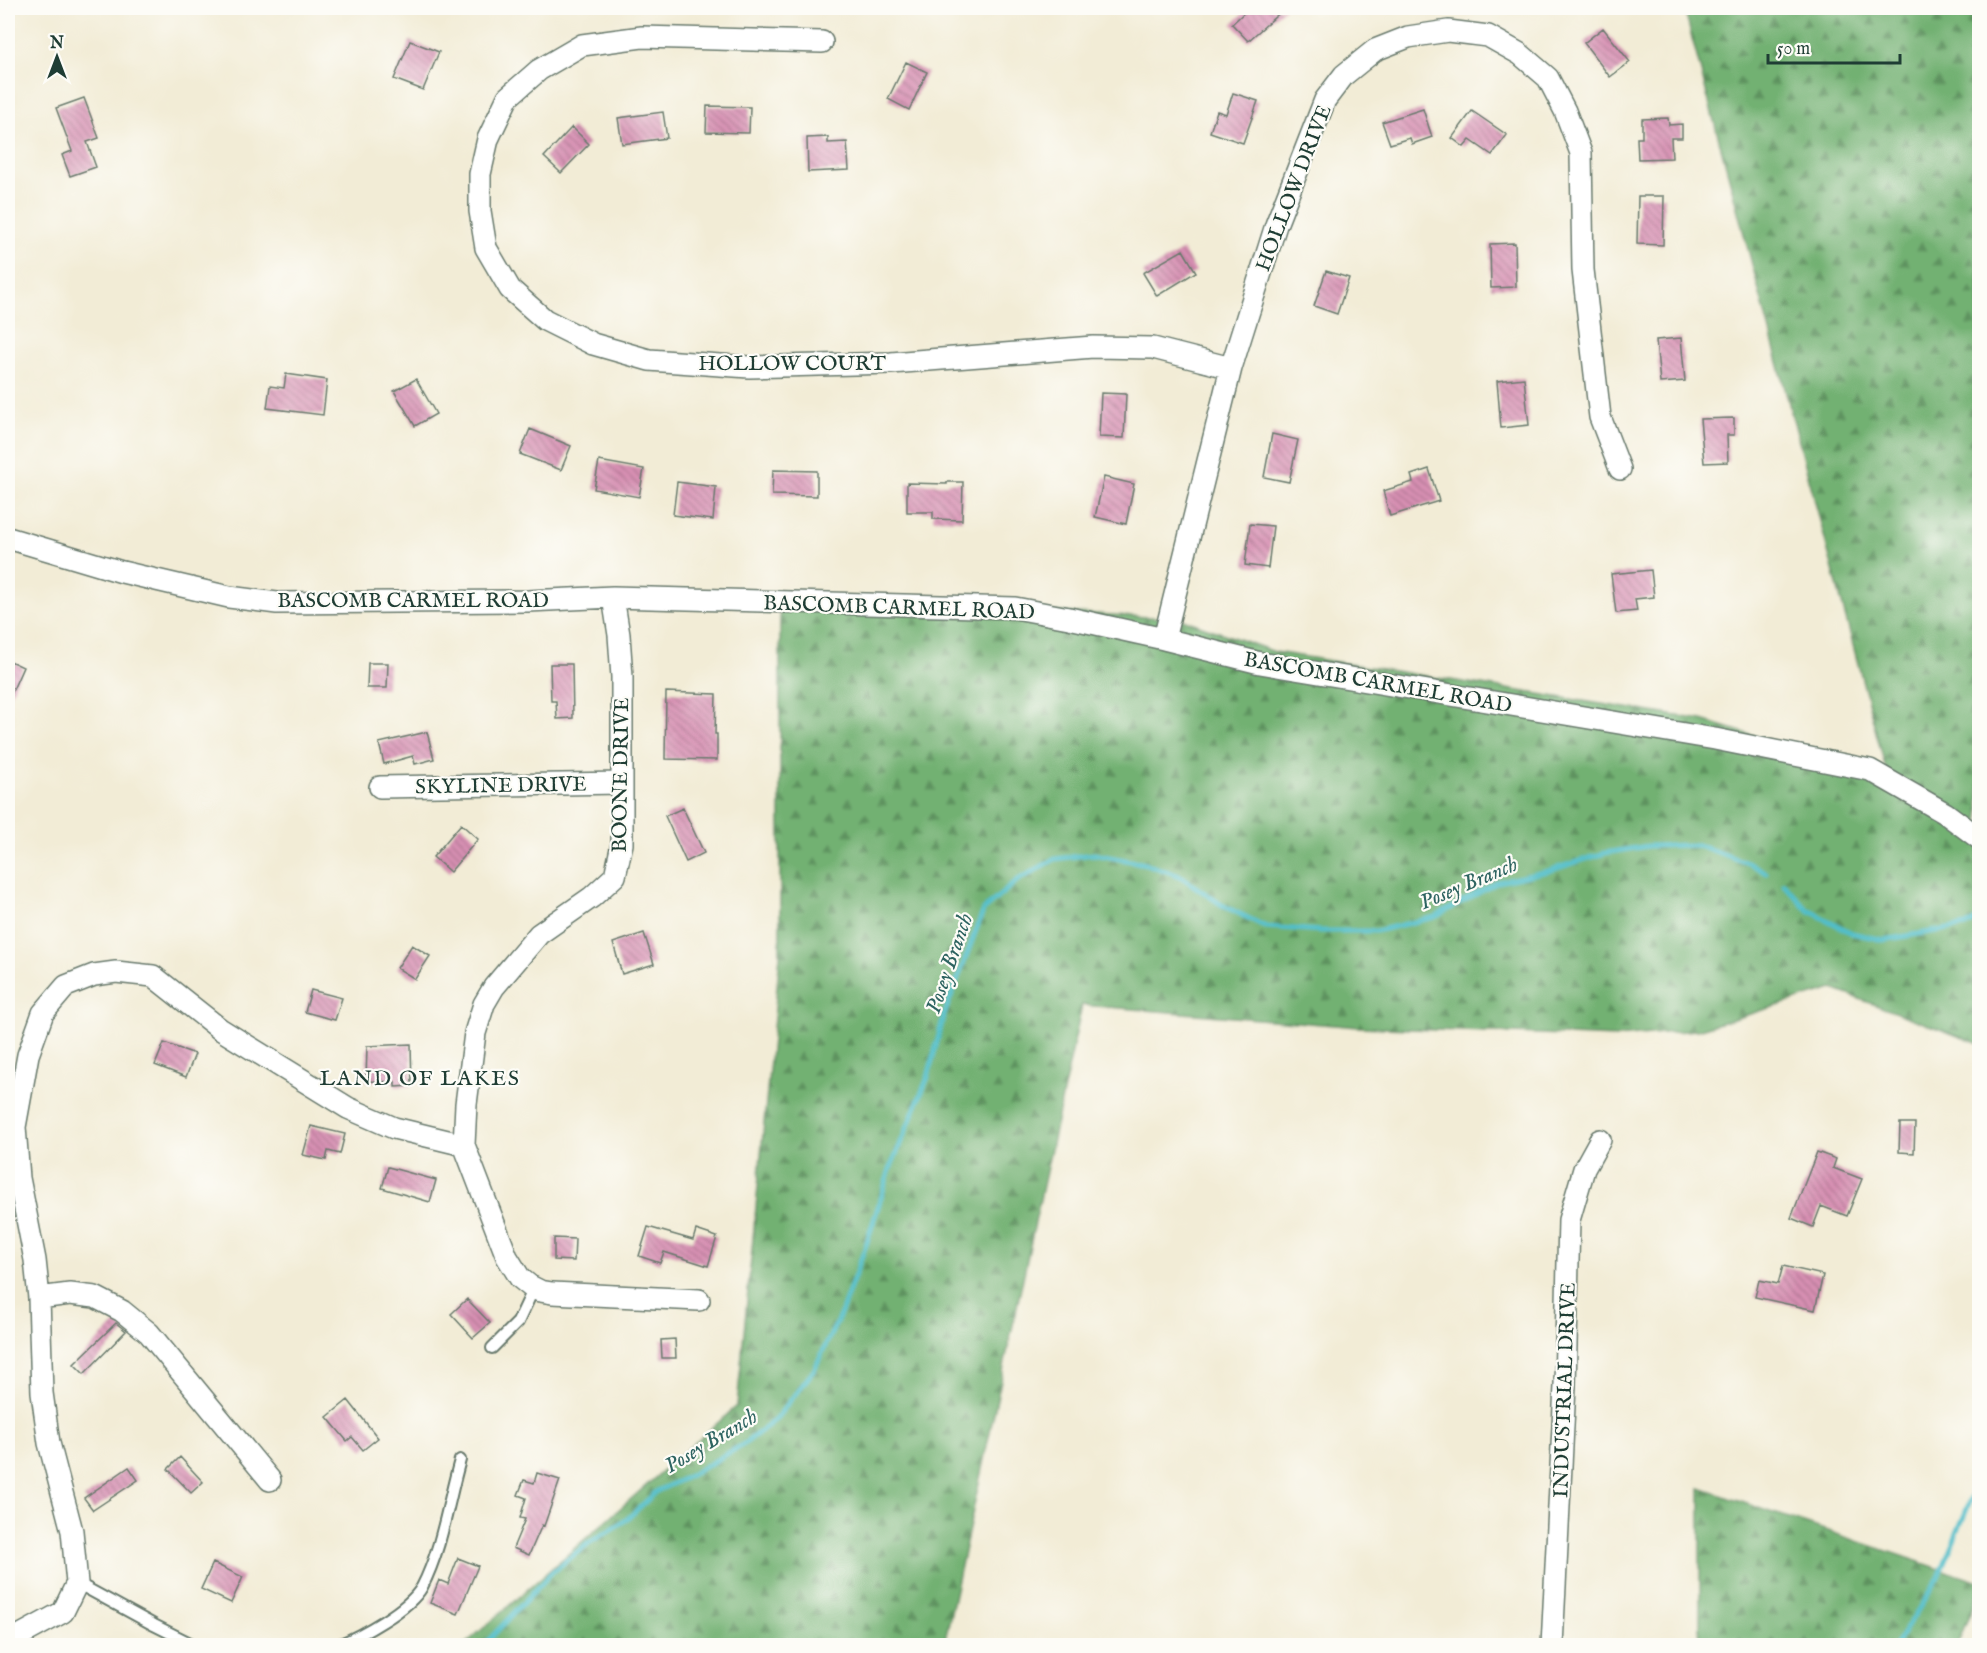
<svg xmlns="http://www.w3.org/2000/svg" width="1987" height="1653" viewBox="0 0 1987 1653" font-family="'IM FELL English',serif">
<defs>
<pattern id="forest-firs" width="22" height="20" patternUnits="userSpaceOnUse" patternTransform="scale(1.5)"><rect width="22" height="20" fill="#72b172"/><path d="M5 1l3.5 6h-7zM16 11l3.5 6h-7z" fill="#5d915e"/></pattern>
<pattern id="building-back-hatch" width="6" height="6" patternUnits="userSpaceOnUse" patternTransform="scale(1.5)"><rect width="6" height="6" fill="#d78fb2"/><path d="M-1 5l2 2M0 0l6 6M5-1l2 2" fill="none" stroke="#ae7692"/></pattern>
</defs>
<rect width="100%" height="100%" fill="#fdfcf7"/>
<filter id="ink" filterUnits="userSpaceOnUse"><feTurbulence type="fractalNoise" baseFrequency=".0167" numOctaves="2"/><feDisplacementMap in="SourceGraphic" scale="12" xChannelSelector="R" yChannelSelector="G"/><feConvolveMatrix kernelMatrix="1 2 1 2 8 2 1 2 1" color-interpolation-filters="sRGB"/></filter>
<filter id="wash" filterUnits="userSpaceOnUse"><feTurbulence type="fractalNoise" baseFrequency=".008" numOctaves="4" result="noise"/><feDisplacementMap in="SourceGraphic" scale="24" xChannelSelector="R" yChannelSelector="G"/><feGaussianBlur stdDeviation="1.35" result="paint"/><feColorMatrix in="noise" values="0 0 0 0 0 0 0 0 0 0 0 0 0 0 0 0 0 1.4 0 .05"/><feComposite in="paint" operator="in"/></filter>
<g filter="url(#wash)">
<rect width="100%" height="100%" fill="#f2ecd6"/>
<path fill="url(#forest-firs)" stroke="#487753" stroke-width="1.5" d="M1684,8H1979V1044L1833,989L1697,1030L1617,1037L1359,1027L1082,1005L945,1640L938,1646H463L737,1406L780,955V596L1182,619L1275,652L1702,720L1888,777Z
M1700,1488L1979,1582V1590L1957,1645H1700Z"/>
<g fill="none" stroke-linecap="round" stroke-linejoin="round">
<path stroke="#51bec9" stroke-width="5" d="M1784,884L1808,910L1852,933L1883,940L1966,926L1980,918
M483,1646L552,1572L589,1543L626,1520L657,1491L687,1477L744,1444L775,1420L814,1370L841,1313L866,1245L890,1169L928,1077L944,1015L984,909L1018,880L1055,859L1094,854L1146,864L1180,876L1222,905L1266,927L1321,931H1376L1435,917L1498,882L1548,871L1605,853L1648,846L1698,845L1753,865L1766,873
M1895,1646L1939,1577L1980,1477"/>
</g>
<g id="blocks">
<path fill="url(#building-back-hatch)" d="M1249,8H1285L1248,41L1232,24Z
M1603,28L1630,62L1610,77L1584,43Z
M410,41L439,52L423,90L394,79Z
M906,62L927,72L909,110L888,99Z
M1233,93L1258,101L1243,143L1210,132L1217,111L1226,114Z
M84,98L99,138L87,142L96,167L70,176L62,155L72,151L56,108Z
M707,106L750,107L749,133L706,132Z
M1423,109L1432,137L1412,144L1410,138L1390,144L1382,122Z
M1472,111L1507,135L1492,155L1470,140L1464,147L1452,138Z
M663,112L667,138L622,144L618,118Z
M1668,118L1669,125L1682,124V138H1671L1672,158L1638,159L1637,138H1642V119Z
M572,127L589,144L561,173L544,157Z
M828,137V143L847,142L849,170L808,172L807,138Z
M1638,196H1664L1663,245L1637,244Z
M1515,243L1516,287L1491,288L1490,244Z
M1183,250L1196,272L1157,296L1143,273Z
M1326,271L1349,278L1337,314L1314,306Z
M1681,338L1685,381L1660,383L1656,340Z
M286,374L327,380L323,415L267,408L270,386L284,388Z
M1524,378L1529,425L1501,428L1497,381Z
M416,379L436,414L415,426L394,391Z
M1101,393L1126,394L1124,438L1099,437Z
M1734,418V435H1727L1728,462L1704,463L1700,419Z
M530,429L571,446L561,470L520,454Z
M1272,434L1298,440L1289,482L1264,477Z
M599,461L644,469L639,497L594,489Z
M1429,469L1439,501L1390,516L1383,491L1413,482L1411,475Z
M773,470L817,471V496L772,495Z
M1104,477L1134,484L1126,524L1095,517Z
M677,482L716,487L713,520L673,515Z
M947,482H963L962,520L933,519V512H907V483L947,484Z
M1250,524L1273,526L1268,568L1245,565Z
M1651,570L1654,597L1635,599L1637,611L1616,613L1611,574Z
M8,660L23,667L8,701Z
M368,663H388L387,688H367Z
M550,664H572L573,718L557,719L556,701H551Z
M666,692L716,694L715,734H717V760L665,759Z
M427,732L434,759L415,764L413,756L384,764L379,743Z
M683,808L704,853L686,862L665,816Z
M461,824L478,839L450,872L433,857Z
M644,933L654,964L622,974L613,943Z
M412,945L430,956L415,979L397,968Z
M311,990L342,998L335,1020L305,1012Z
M164,1043L195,1054L186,1077L155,1065Z
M411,1044L412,1086L395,1087V1082L366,1081L367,1046Z
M1900,1123H1915L1914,1153L1899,1152Z
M311,1126L345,1134L340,1154L328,1151L326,1160L303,1155Z
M1817,1152L1836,1159L1833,1168L1862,1179L1847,1216L1821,1206L1813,1227L1791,1218Z
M388,1167L436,1180L430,1202L382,1188Z
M648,1227L693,1240L696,1230L717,1237L708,1266L664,1252L660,1263L639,1256Z
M554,1238L575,1239L574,1261L554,1260Z
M1783,1266L1823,1275L1815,1310L1755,1297L1759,1280L1778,1284Z
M467,1299L490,1323L473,1338L451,1314Z
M116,1323L126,1331L84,1374L74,1364Z
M675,1339L676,1358H662L661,1340Z
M348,1400L378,1438L363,1450L352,1437L347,1441L327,1417Z
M180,1457L203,1482L191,1493L168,1469Z
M129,1467L138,1480L93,1510L84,1498Z
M537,1473L560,1480L544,1526L542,1525L529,1555L513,1548L525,1519L520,1518L526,1498L518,1495L524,1480L534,1483Z
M458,1558L478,1566L458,1614L430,1603L439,1580L448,1584Z
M213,1563L243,1577L231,1603L201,1589Z"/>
</g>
</g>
<g filter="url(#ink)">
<use href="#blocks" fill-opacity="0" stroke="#697a6d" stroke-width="1.5"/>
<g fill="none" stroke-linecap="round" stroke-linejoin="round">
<defs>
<path id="lane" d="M492,1348L518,1322L534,1288
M77,1583L154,1625L196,1646
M336,1646C360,1636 409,1610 422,1587C442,1548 448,1502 460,1460"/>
<path id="street" d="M822,42L642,37L582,45L539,70L508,97L488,139L480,174V211L486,248L510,289L545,320L593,344L649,360L749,367L891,363L1093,347L1153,348L1231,368
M8,538L122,572L229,597L277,603L528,601L613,597L1015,608L1069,618L1164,639L1260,663L1715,739L1870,770L1945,813L1980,839
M613,597L619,635L622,677V844L615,876L592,897L539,934L494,987L484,1004L475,1033L466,1104L464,1145L507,1257L520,1278L530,1286L540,1291L552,1293L699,1300
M1164,639L1231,368L1276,225L1325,100L1344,75L1375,50L1408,37L1448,31L1488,36L1520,54L1548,78L1565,111L1581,153L1583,270L1600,417L1620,469
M380,787L622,783
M39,1298L70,1294L95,1297L122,1311L149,1333L270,1480
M8,1642L63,1612L77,1583L72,1531L49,1443L42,1393L39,1298L35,1260L19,1178L15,1127L28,1055L43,1013L66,986L94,975L116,972L153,976L220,1029L348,1108L394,1128L464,1145
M1552,1646L1565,1386L1569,1220L1584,1169L1600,1140"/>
</defs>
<use href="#lane" stroke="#697a6d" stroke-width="14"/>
<use href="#street" stroke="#697a6d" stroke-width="24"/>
<use href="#lane" stroke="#fff" stroke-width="10"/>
<use href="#street" stroke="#fff" stroke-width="21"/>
</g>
</g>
<g text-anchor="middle" stroke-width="4.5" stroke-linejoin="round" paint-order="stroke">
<g font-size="21" fill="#1f3d34" stroke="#fdfcf7">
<text transform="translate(1293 188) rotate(-69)" y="7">HOLLOW DRIVE</text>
<text x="792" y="370">HOLLOW COURT</text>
<text x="413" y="607">BASCOMB CARMEL ROAD</text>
<text transform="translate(899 607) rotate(2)" y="7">BASCOMB CARMEL ROAD</text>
<text transform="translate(1378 682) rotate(10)" y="7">BASCOMB CARMEL ROAD</text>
<text transform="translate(620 775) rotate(-89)" y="7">BOONE DRIVE</text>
<text transform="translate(501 785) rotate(-1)" y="7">SKYLINE DRIVE</text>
<text transform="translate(1564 1390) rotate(-88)" y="7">INDUSTRIAL DRIVE</text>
</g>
<g font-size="22" font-style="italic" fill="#2e6461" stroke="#fdfcf7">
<text transform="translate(1468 882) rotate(-23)" y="8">Posey Branch</text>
<text transform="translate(948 963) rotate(-71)" y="8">Posey Branch</text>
<text transform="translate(710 1440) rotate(-31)" y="8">Posey Branch</text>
</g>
<g font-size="22" letter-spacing="1.5" fill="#1f3d34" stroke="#fdfcf7">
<text x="420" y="1085">LAND OF LAKES</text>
</g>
</g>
<rect width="1987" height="1653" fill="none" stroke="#fdfcf7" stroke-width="30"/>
<g transform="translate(57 57)" stroke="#fdfcf7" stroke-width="4.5" paint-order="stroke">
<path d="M0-4.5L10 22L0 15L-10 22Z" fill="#1f3d34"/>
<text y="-9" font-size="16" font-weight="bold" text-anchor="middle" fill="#1f3d34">N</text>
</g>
<path d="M1768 54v9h132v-9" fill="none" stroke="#1f3d34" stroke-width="3"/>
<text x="1777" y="54" font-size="18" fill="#1f3d34" stroke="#fdfcf7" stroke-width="4.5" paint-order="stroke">50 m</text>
</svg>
